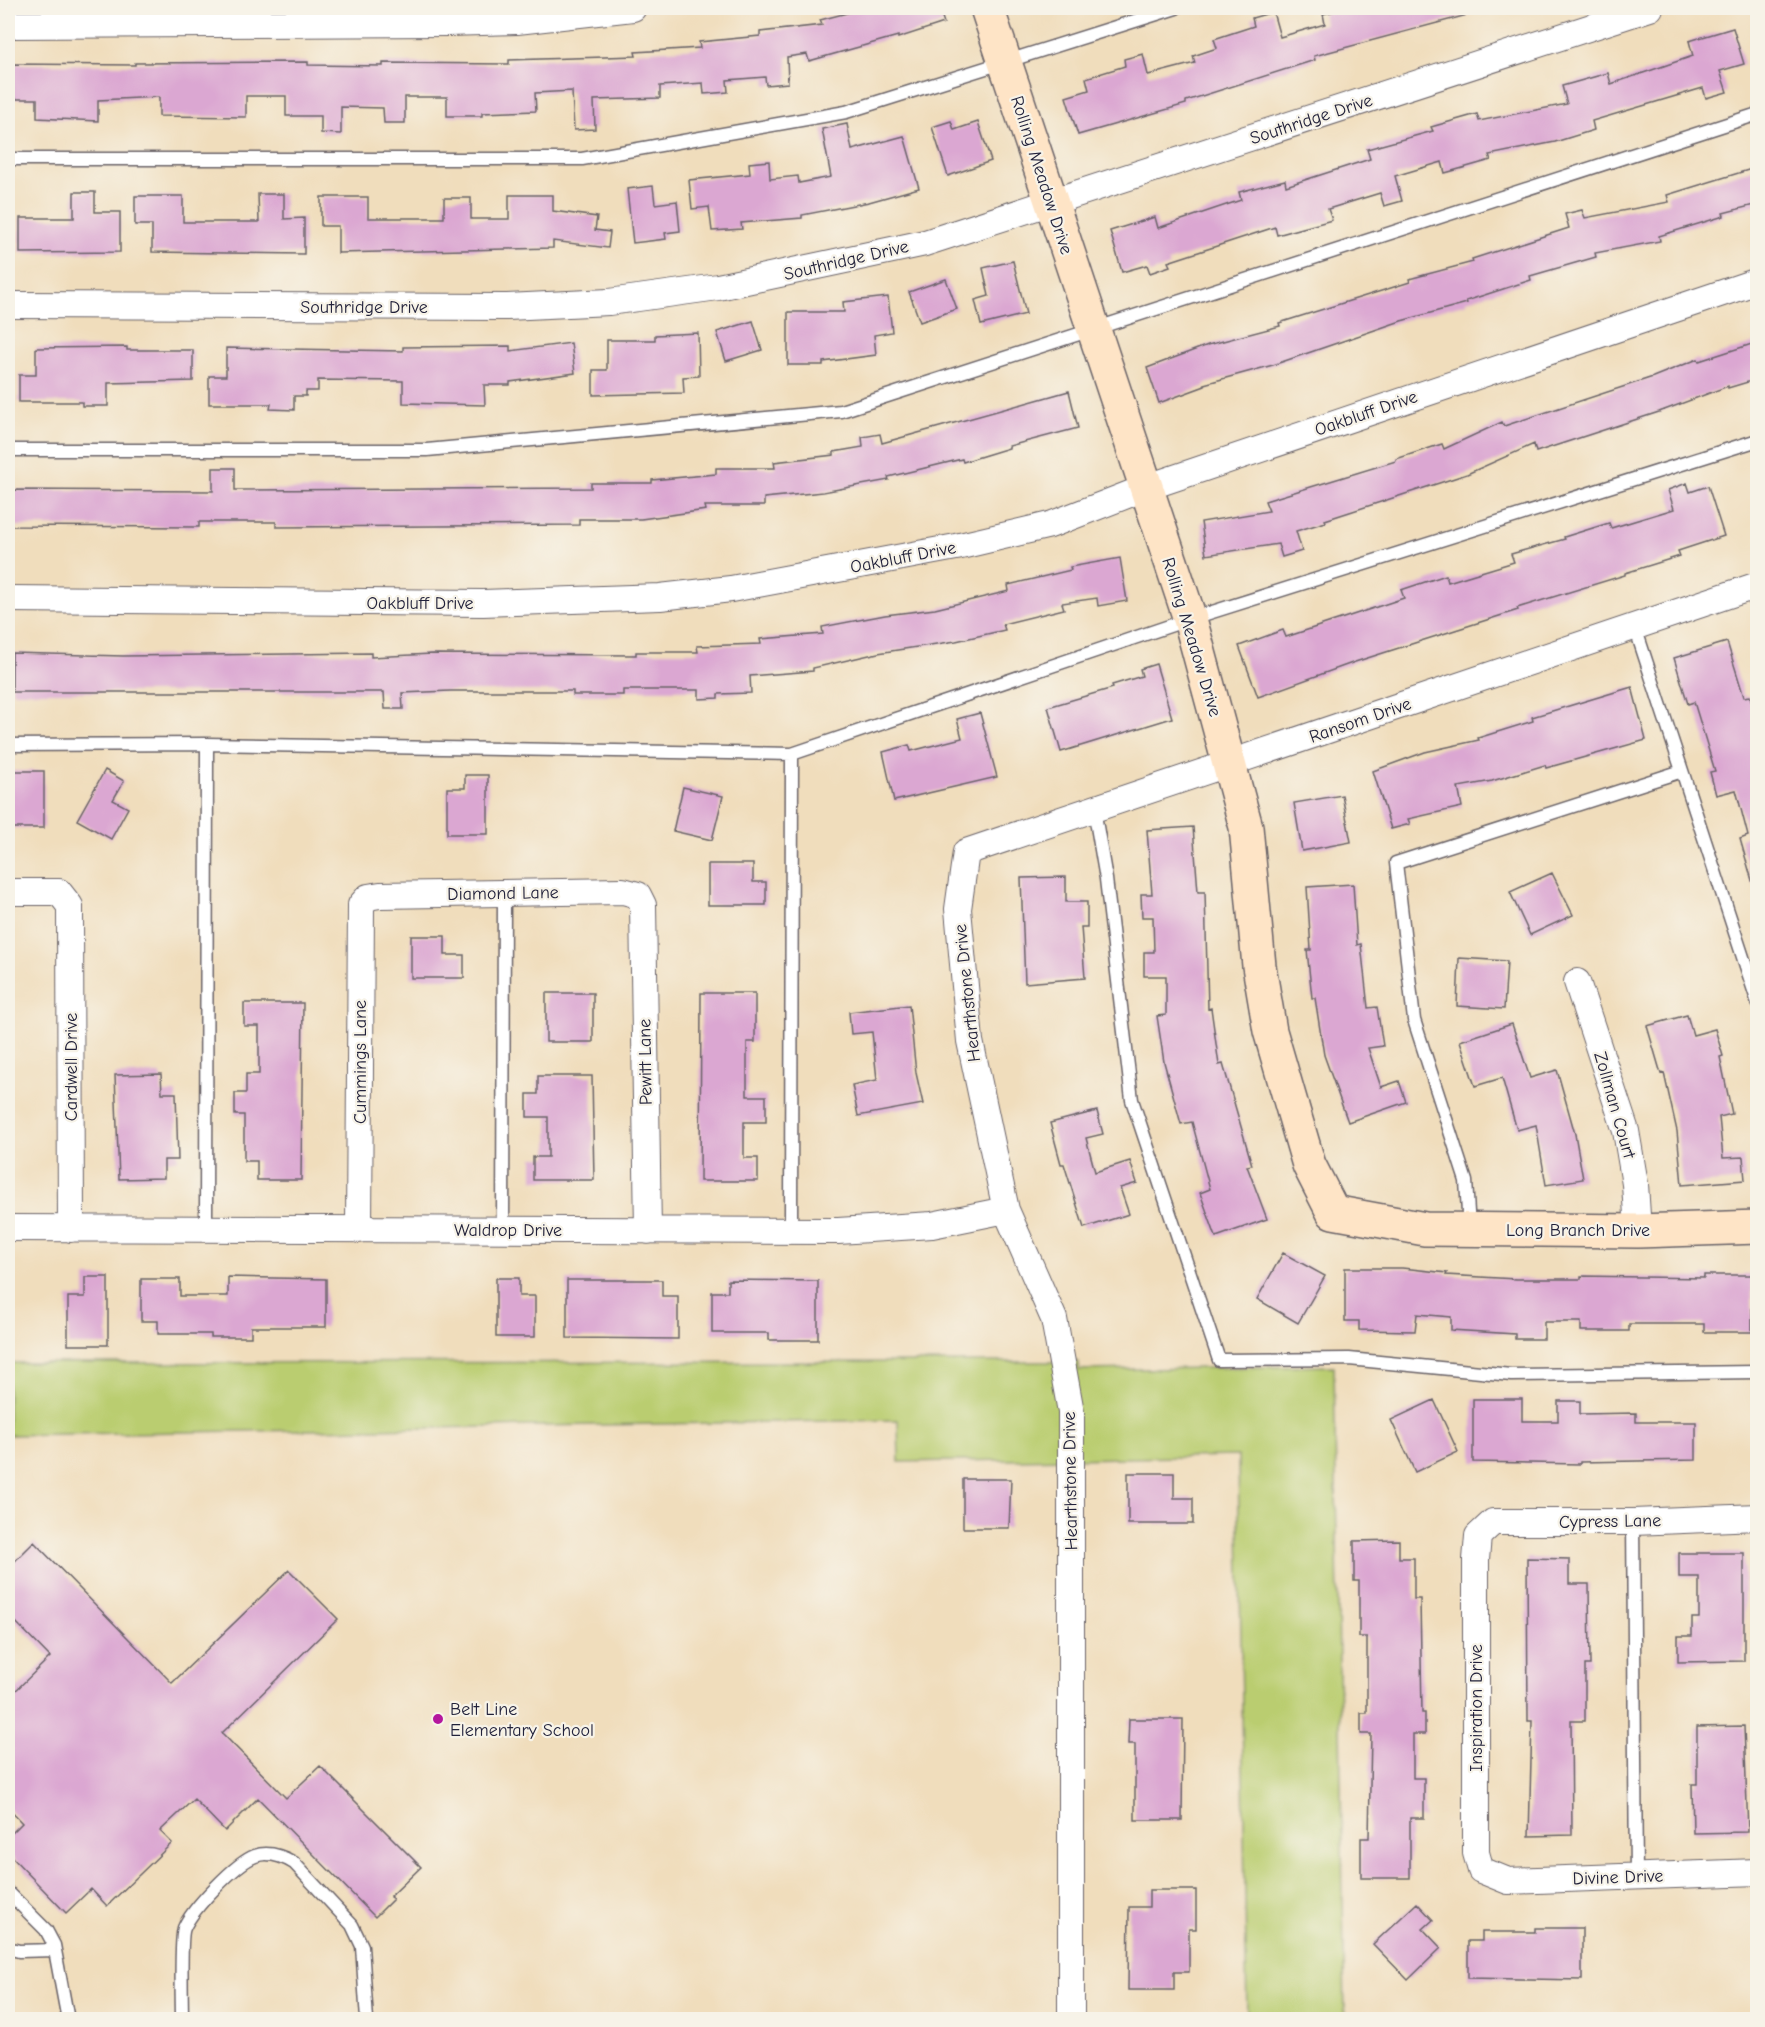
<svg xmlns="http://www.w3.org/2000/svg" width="1765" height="2027" viewBox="0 0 1765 2027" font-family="'Comic Neue',sans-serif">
<rect width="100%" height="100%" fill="#f7f3e8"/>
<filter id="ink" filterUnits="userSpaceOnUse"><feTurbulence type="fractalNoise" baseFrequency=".0167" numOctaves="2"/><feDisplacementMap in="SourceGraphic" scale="12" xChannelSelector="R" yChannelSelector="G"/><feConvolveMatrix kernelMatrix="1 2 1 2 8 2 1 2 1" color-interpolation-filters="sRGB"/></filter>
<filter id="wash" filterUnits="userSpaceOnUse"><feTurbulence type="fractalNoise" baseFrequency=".008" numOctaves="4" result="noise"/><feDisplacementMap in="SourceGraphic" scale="24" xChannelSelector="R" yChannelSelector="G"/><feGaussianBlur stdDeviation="1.35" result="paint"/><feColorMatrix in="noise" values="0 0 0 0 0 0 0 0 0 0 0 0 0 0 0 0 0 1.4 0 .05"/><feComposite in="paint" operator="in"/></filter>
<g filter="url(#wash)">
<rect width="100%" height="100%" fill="#f0ddbc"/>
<path fill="#bacd70" stroke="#6e7856" stroke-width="1.5" d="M1078,1362L1079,1370L1334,1366L1345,2019H1247L1238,1456L899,1462L898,1420L8,1435V1363Z"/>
<g id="blocks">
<path fill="#dba7d2" d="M866,8H939L944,23L898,38V36L809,61L807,54L787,57L788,83L766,85L765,77L727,80L728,92L704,94L703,83L660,86V98L594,100L595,129L574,130L572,91L535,93L536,111L482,113V116H447V97H405V123H384L383,108L341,107V134L321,133V116H286V96H246V117L159,116V97L98,100V121L37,118V99H11V64L135,65V63L308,62V65L383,66V63L509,64V60L636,56L635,52L700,48L699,42L760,36V32L822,25L820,20Z
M1346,8H1470L1471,14L1314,56L1315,60L1186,101V104L1078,135L1066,97L1089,90L1086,78L1125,66L1124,59L1143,54L1148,75L1195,63L1193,56L1217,48L1214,39L1254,26L1252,18L1273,12L1280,37L1325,24L1323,14Z
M1733,28L1744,64L1720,71L1727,92L1706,98L1703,88L1592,121L1594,130L1555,142L1489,155L1491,160L1445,173L1442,162L1395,176L1402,201L1384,206L1380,193L1328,209L1332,220L1277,235L1275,227L1168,262L1170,266L1150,273L1147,265L1122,272L1110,231L1155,217L1158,228L1241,200L1239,192L1285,180L1286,186L1370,159L1367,149L1433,131L1431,127L1477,114L1479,121L1567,104L1562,86L1608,73L1611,84L1693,56L1689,41Z
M951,121L954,130L978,122L991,161L948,176L932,127Z
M847,124L852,150L904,136L919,188L869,202L802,215V218L741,223L742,229L712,231L709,207L692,209L689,180L750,174L749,163L769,161L770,179L798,176L799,183L831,177L822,129Z
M1758,167V204L1723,213L1724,216L1659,236L1660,241L1595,253L1596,257L1530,276L1531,280L1466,301L1467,303L1401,321L1273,365L1204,384L1205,386L1159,403L1147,368L1208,345L1280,326L1279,323L1410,282L1409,279L1473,262L1472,259L1569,228L1565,214L1582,210L1585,218L1669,202L1667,195Z
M653,186L655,204L677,201L680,231L665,233L666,239L633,243L627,189Z
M74,192H95V212H120V252L20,253V218H74Z
M258,194H284V219L304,218V254L152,252V225H135V196H183V222H259Z
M509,195H553V211L597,217L595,230L610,232L608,248L553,241V248L338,253V226H321V197H368V218H444V198H471V219H509Z
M1013,261L1026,314L981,325L975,300L989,296L983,268Z
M946,279L957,309L920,322L909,292Z
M888,297L892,332L874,335L876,355L823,362V365H788V312H844L843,302Z
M753,321L762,350L726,361L717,332Z
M698,333L699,376L683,377L684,393L593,395V370H607V340H655V335Z
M1758,342V379L1728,388V386L1659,412L1536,452L1534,444L1467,474L1325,520L1326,522L1296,531L1302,551L1282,557L1278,544L1206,555L1201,522L1269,511L1265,501L1396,461V459L1442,444L1444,449L1502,422L1504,426L1653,377L1698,359L1699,361Z
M571,343L575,373L510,382V385H484L485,405L403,403V381L318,380V391H306V396H294V410L270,409L271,404H209V376H226V348L403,351V347L510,346V351Z
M127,347V350H193V381L108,383V406H82V402H19V375H36V348Z
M1069,391L1078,428L1009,446V448L963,462L962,459L888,477L889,480L823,492L764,498V506H705L706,510L641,519H579V525L276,527V522H199V527L8,526V490L213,491V468H235V490L591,488V483H652V480L716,474V468H775L774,462L834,455V452L863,447L862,437L880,434L882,443Z
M1687,483L1690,492L1708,486L1724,536L1678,551L1680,556L1625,573V575L1517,608L1518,610L1355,662L1258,697L1239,646L1283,630L1286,637L1404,598L1401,590L1446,575L1448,582L1514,562L1511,554L1565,539L1564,537L1609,523L1611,528L1674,509L1668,490Z
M1120,558L1127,601L1098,606L1097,598L1062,603L1064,609L1003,624L1005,630L956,641L878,653L813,668V671L750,676L751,693L718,694V698L699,699V690H623V695H573V691H450L402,693L403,709H385L384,692H12V653L123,656L371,653V657L432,654L636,655V652H698L697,646L761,644L760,639L823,634L822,627L885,615L935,609L1009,591L1008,585L1071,570L1070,567Z
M1727,642L1744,697L1750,696L1758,722V884H1753L1740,839L1748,836L1736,790L1716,795L1710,772L1715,771L1694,702L1688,704L1674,658Z
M1156,664L1172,718L1061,752L1048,707L1113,688L1112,685L1142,676L1140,669Z
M1632,687L1646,740L1546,768L1545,765L1492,781L1458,787L1462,807L1408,819L1410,824L1391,829L1373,771L1425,752L1479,740L1478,738L1533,721L1532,717Z
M980,713L997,777L894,801L883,752L909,745L911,751L962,738L957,719Z
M105,770L124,781L113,800L128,808L111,839L77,820Z
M8,771H44V828H8Z
M465,775H488V834H447V788H465Z
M683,787L723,796L712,840L673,831Z
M1342,795L1351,842L1302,851L1294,803Z
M1193,827L1198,892H1205L1208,1009L1211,1008L1219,1065L1223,1064L1252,1165L1247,1166L1267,1219L1216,1237L1200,1193L1210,1189L1192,1122L1181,1124L1164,1062L1157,1016L1166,1015V976H1144V952H1154L1153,917H1142L1141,894H1152L1147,830Z
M708,864H753V882H766V905H708Z
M1552,873L1573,915L1530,935L1510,892Z
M1066,877V902H1087V927H1081L1085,978L1025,983L1021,878Z
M1353,884L1357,945L1361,944L1368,1008L1377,1007L1383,1046L1368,1048L1381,1087L1399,1081L1406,1102L1348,1122L1324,1055L1315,998H1312L1307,950H1311L1307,887Z
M411,936H445V955H464V978H411Z
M1459,958L1507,961L1504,1009L1457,1006Z
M546,993H593V1042H546Z
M701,993H755V1042H747V1096H766V1122H744V1158H758V1181H700Z
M244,1003H303L301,1180H257V1161H244V1115H235V1093H246V1074H259V1026H244Z
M909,1005L916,1073L923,1104L858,1116L852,1085L877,1080L872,1032L851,1034L849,1012Z
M1687,1015L1693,1035L1715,1029L1723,1056L1720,1057L1732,1114L1719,1117L1723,1158L1743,1157L1745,1180L1682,1185L1677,1131L1664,1073L1661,1074L1647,1026Z
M1512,1024L1530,1078L1557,1070L1575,1134L1583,1179L1546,1185L1536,1125L1517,1130L1502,1078L1475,1086L1460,1041Z
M161,1074L162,1093H176L178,1160H164V1178L119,1179L115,1075Z
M538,1076H592L594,1180H533V1157H548V1117H527V1094H538Z
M1097,1111L1103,1134L1086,1138L1095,1172L1130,1161L1137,1183L1120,1188L1129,1214L1084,1228L1064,1164H1061L1050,1123Z
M1283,1253L1325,1276L1298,1323L1257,1299Z
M1345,1268H1402L1447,1273L1446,1275L1516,1279H1581V1276L1704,1278V1275H1752V1332H1704V1324H1629V1331H1581V1322H1544V1339H1515V1334L1451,1330V1317L1417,1314L1415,1331L1359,1330V1321H1345Z
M85,1277H108V1345H68V1297H85Z
M228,1277L326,1279V1327H251V1337H211V1334H158V1321H141V1279H180V1296H228Z
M496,1278H519V1296H535V1337H496Z
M567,1280H662V1296H678V1339L567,1338Z
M728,1280L818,1281V1340H769V1333H712V1292H728Z
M1473,1399H1522V1421H1558V1401H1580V1414L1636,1413V1422H1696V1460L1580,1462V1464L1473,1462Z
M1434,1400L1458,1452L1415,1472L1391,1420Z
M1128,1473H1174V1498H1193V1524H1128Z
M963,1479H1011L1009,1528H963Z
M1399,1540V1558H1414V1599H1420L1422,1713H1425V1734H1413V1778H1424V1818H1410V1878H1361V1838H1369L1371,1734H1361V1713H1367V1637H1359V1581H1354V1541Z
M34,1542L172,1683L289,1570L338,1619L222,1733L286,1798L320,1766L421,1867L390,1897L393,1899L375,1917L258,1798L225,1831L194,1799L160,1831L172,1843L107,1906L91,1889L66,1913L8,1853V1837L22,1823L8,1808V1698L50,1657L8,1614V1568Z
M1679,1553H1744V1661L1678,1662V1636H1692V1618H1699V1577H1679Z
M1527,1558L1569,1559V1584H1589L1590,1665H1585V1721H1571L1572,1835L1529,1836L1532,1721H1528Z
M1129,1719H1183L1182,1820H1135V1744H1128Z
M1744,1726L1748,1832L1693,1833L1692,1784H1697V1727Z
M1149,1890H1196V1929H1189V1972H1174V1990H1128L1129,1907H1149Z
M1417,1903L1433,1920L1423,1929L1441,1948L1408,1980L1373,1944Z
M1535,1928H1582V1980L1468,1978V1941H1482V1932H1535Z"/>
</g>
</g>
<g filter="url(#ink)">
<use href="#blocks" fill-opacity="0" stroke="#6a6368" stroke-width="1.5"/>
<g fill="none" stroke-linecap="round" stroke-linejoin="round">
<defs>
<path id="lane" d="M8,159H582L846,112L1176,8
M8,450H427L841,411L1758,114
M1635,627L1758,1003
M207,744L792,754
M8,745L207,744L206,1229
M1094,809L1106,879L1132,1100L1219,1360L1349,1359L1511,1375L1758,1372
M1469,1228L1466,1181L1414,1020L1396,863L1682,771
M503,1230L504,893
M791,1231L792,754L1190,619L1758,440
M1633,1522L1636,1877
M8,1892L46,1930L54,1945L68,2020
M8,1948L19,1951L55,1950
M182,2020C182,2004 180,1937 184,1928C192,1909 236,1863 255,1856C269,1851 282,1856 294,1863L352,1925L362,1946L367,2020"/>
<path id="street" d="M8,25L447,23L517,21L633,8
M8,305L507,307L609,302L718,287L925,243L1650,8
M8,599L483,603L660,597L731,589L956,547L1050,525L1145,488L1758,281
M8,892H59L70,906L71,1229
M1577,982L1626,1131L1635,1184L1638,1231
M8,1228L838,1231L932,1225L1006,1210
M359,1230L361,905L368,897L380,895L623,891L638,895L643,905L648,1231
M1758,1517L1633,1522H1493L1478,1536L1476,1560V1853L1481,1870L1508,1881L1758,1872
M1071,2020V1412L1054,1319L1006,1210L970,1041L958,909L966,852L1752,587L1758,594"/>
<path id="secondary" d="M987,8L1190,619L1246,827L1259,966L1270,1031L1309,1165L1333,1212L1425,1229L1638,1231L1758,1227"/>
</defs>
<use href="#lane" stroke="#6a6368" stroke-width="15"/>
<use href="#street" stroke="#6a6368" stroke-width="28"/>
<use href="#secondary" stroke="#6a6368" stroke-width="36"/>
<use href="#lane" stroke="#fff" stroke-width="12"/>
<use href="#street" stroke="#fff" stroke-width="26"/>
<use href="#secondary" stroke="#fee4c6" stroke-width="33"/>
</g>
</g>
<circle fill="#b5179e" stroke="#f7f3e8" stroke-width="2" cx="438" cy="1719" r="6"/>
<g text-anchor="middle" stroke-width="4.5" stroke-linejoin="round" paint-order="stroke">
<g font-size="18" fill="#22223b" stroke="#f7f3e8">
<text transform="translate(1311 119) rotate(-18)" y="6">Southridge Drive</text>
<text transform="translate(1042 175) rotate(72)" y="6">Rolling Meadow Drive</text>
<text transform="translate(846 260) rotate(-13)" y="6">Southridge Drive</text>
<text x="364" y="313">Southridge Drive</text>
<text transform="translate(1366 413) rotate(-19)" y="6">Oakbluff Drive</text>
<text transform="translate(903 557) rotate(-11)" y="6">Oakbluff Drive</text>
<text x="420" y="609">Oakbluff Drive</text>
<text transform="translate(1192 637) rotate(73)" y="6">Rolling Meadow Drive</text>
<text transform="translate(1360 720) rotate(-19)" y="6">Ransom Drive</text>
<text transform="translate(503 893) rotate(-1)" y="6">Diamond Lane</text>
<text transform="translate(967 993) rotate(-96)" y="6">Hearthstone Drive</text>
<text transform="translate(360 1062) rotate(-90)" y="6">Cummings Lane</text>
<text transform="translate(645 1062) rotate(-91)" y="6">Pewitt Lane</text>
<text transform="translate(71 1067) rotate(-90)" y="6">Cardwell Drive</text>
<text transform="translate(1615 1105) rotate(74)" y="6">Zollman Court</text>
<text x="508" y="1236">Waldrop Drive</text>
<text x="1578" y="1236">Long Branch Drive</text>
<text transform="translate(1070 1481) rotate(-91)" y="6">Hearthstone Drive</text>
<text transform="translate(1610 1521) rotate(-1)" y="6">Cypress Lane</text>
<text transform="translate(1476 1708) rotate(-90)" y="6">Inspiration Drive</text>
<text transform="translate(1618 1877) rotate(-2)" y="6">Divine Drive</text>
</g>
<g font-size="18" fill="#22223b" stroke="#f7f3e8" text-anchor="start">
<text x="450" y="1715">Belt Line<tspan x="450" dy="21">Elementary School</tspan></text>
</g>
</g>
<rect width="1765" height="2027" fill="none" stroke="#f7f3e8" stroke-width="30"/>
</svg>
